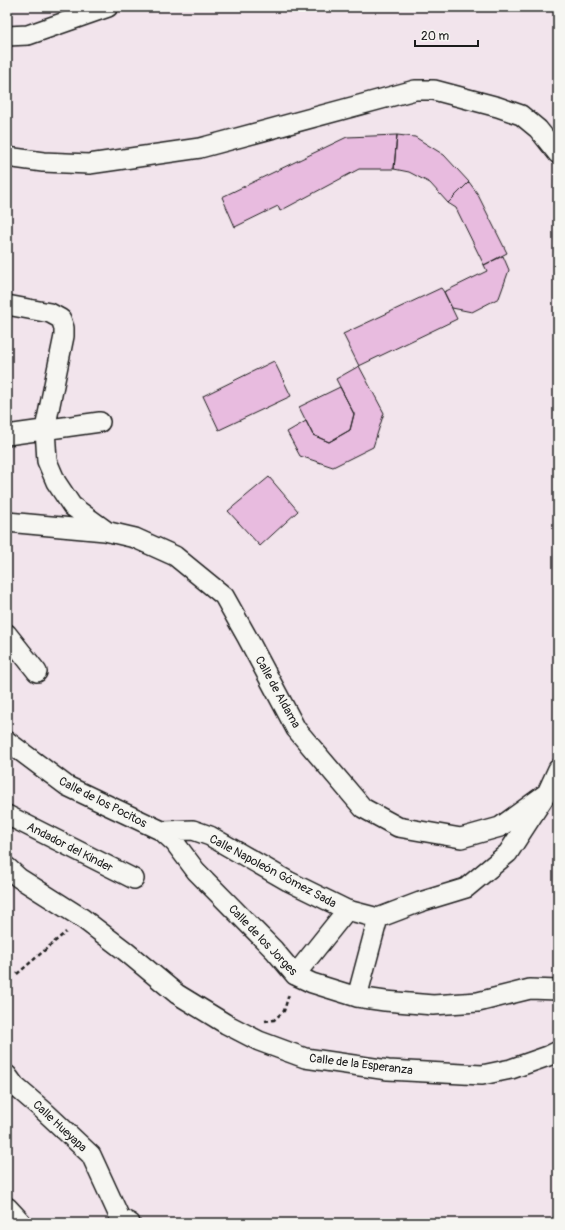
<svg xmlns="http://www.w3.org/2000/svg" width="565" height="1230" viewBox="0 0 565 1230" font-family="Pangolin,sans-serif">
<rect width="100%" height="100%" fill="#f2e4ec"/>
<filter id="ink" filterUnits="userSpaceOnUse"><feTurbulence type="fractalNoise" baseFrequency=".025" numOctaves="2"/><feDisplacementMap in="SourceGraphic" scale="8" xChannelSelector="R" yChannelSelector="G"/><feConvolveMatrix kernelMatrix="1 2 1 2 8 2 1 2 1" color-interpolation-filters="sRGB"/></filter>
<g filter="url(#ink)">
<path fill="#e8bbdf" stroke="#1c1c1c" d="M397,135L415,137L444,155L469,182L448,203L430,183L409,172L394,169Z
M397,135L394,169H359L280,211L278,206L235,227L222,197L347,137Z
M469,182L477,193L507,253L484,265L456,208L448,203Z
M503,256L509,270L499,298L472,312L452,308L444,292L487,271L484,265Z
M441,288L444,292L457,319L359,366L343,334Z
M274,361L291,396L219,430L203,396Z
M359,366L384,413L373,447L333,467L300,456L287,432L306,421L313,435L329,442L350,430L354,414L336,379Z
M340,387L354,414L350,430L329,442L313,435L299,407Z
M269,477L298,511L260,546L228,511Z"/>
<g fill="none" stroke-linecap="round" stroke-linejoin="round">
<defs>
<path id="street" d="M7,36L28,35L108,7
M7,157L43,162L89,164L200,148L415,90H434L498,107L521,115L538,129L558,154
M7,305L50,313L61,319L64,328V336L45,429L47,461L56,482L72,506L105,530
M7,435L100,422
M7,522L105,531L135,538L175,556L224,596L247,637L296,729L363,808L398,827L461,838L500,827L547,793
M7,634L37,672
M7,741L67,786L162,831L175,843L196,871L274,950L295,975L312,983L357,997L385,1001L433,1005L478,1002L530,989L558,990
M7,815L134,879
M162,831L193,830L210,836L288,881L347,910L378,918L420,902L466,888L508,853L547,793L558,769
M7,867L19,878L82,918L124,950L177,994L226,1024L259,1041L305,1058L388,1070L482,1075L511,1069L548,1056L558,1051
M295,975L347,910
M357,997L378,918
M7,1075L15,1086L43,1110L91,1155L120,1218L130,1223"/>
<path id="secondary" d="M7,1209L20,1223"/>
</defs>
<use href="#street" stroke="#1c1c1c" stroke-width="22"/>
<use href="#secondary" stroke="#1c1c1c" stroke-width="25"/>
<path stroke="#1c1c1c" stroke-width="2.5" stroke-dasharray="4 3" stroke-linecap="butt" d="M17,974L66,932
M265,1021L274,1020L284,1011L289,994"/>
<use href="#street" stroke="#f6f6f2" stroke-width="19"/>
<use href="#secondary" stroke="#f6f6f2" stroke-width="22"/>
</g>
</g>
<g text-anchor="middle" stroke-width="3" stroke-linejoin="round" paint-order="stroke">
<g font-size="12" fill="#1c1c1c" stroke="#f6f6f2">
<text transform="translate(278 692) rotate(61)" y="4">Calle de Aldama</text>
<text transform="translate(103 802) rotate(27)" y="4">Calle de los Pocitos</text>
<text transform="translate(70 847) rotate(27)" y="4">Andador del Kinder</text>
<text transform="translate(273 871) rotate(28)" y="4">Calle Napoleón Gómez Sada</text>
<text transform="translate(263 940) rotate(46)" y="4">Calle de los Jorges</text>
<text transform="translate(361 1064) rotate(7)" y="4">Calle de la Esperanza</text>
<text transform="translate(60 1126) rotate(43)" y="4">Calle Hueyapa</text>
</g>
</g>
<rect width="565" height="1230" fill="none" stroke="#f6f6f2" stroke-width="24"/>
<rect x="12" y="12" width="541" height="1206" fill="none" stroke="#1c1c1c" stroke-width="1.5" filter="url(#ink)"/>
<path d="M415 40v6h63v-6" fill="none" stroke="#1c1c1c" stroke-width="2"/>
<text x="421" y="40" font-size="12" fill="#1c1c1c" stroke="#f6f6f2" stroke-width="3" paint-order="stroke">20 m</text>
</svg>
